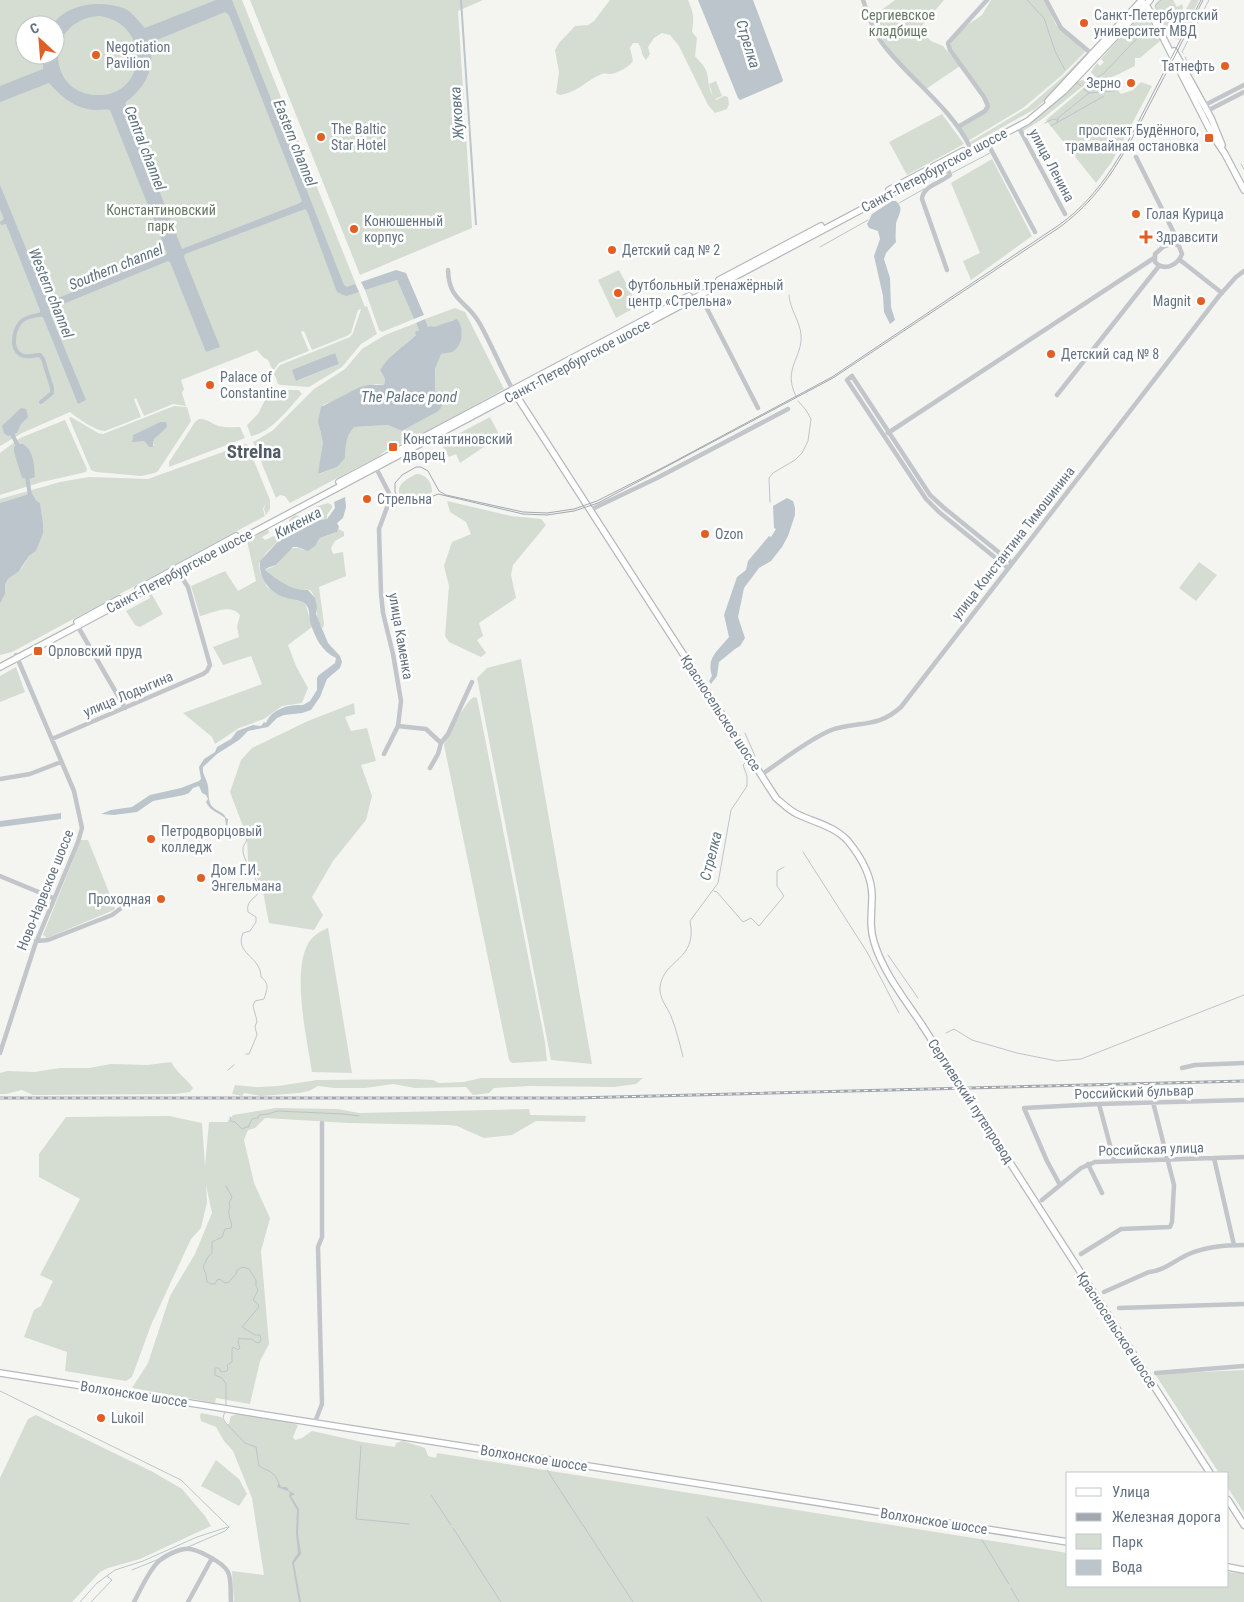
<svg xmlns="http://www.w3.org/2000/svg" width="1244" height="1602" viewBox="0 0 1244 1602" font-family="'Roboto Condensed',sans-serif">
<rect width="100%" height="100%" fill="#f4f5f1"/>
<path fill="#d5dcd2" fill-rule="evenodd" d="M0,0H242L365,307L367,306L377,334L361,344L342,367L309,387L281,385L278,384L274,373L280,365L350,337L353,333L361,309L358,310L351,333L347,336L312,350L304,331L301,332L309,351L279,363L273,371L268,360L263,357L257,350L181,380L184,389L182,393L186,406L173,404L144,416L136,398L134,399L141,417L105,431C96,431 77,418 70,412L22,433L0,446ZM25,25H55V55H25ZM334,353L339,364L297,381Z
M250,0H483L458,11L472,228L360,275Z
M610,0H688C694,14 694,17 692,32L697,38L695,56C699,61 705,66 707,73C709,81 708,88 713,96L709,84L716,81L722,96L715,99L716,100L724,96L728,97L729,104L727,109L715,113L708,105L679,46L670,35L662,33L654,38L648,47L650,54L646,60C641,55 642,48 638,43H633L630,48L633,61C629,67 618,73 610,74C606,74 605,73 602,74C586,80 579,92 560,95L556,93L559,72L555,50L559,43L575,26L588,25L594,21Z
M895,0H944L919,29L931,41L943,46L960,66L926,89C906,68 881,45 872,17Z
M991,0H1045L1056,25L1086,51L1061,76L1023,108L968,141L960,128L986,112L989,105L951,48V41L963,28L982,15Z
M1159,0H1173L1177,7L1182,4L1183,8L1170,32C1163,26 1156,13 1155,4Z
M1191,0H1199L1179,40L1171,37Z
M1144,16L1149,19L1160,41L1140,58H1135V66C1123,71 1100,88 1091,72L1097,63L1100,66L1104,62L1101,59L1134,22Z
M1087,52L1090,54L1056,91L1035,109L972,144L970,142L1027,108L1065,75Z
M1082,80L1088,82L1041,120L1023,131L1022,128L1057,100L1073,84Z
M1092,81L1102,83L1106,89L1118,90L1121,94L1133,90L1141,82L1152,86L1111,163L1096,183L1046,120Z
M942,114L964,144L907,175L889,142Z
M992,159L1032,236L971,280L963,261L980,253L951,183Z
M619,270L638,306L616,318L598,280Z
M397,280L414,319L382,332L379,330L365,290Z
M455,308L465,312L504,389L405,443C395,445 387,449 379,456L290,503L285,496L280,495L276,498L253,442L272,431L314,389L345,369L362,349L385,335L416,323L419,330L416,335L393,354L380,370L385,379L384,385L376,384L323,405L320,431L323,438V442L319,474L337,467L351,428L354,427L388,425L402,431L437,412C436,394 430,370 441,354C454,350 460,349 462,333L453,320L437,327H428L425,319Z
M274,390H299L302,394C289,408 271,433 251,436L247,425L258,414L268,394Z
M174,406L187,407L191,421L158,471L155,473L141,476L96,472L91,470L69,418L71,417L98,433L103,434ZM160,422H164L154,439V446L149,447L144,441H132L133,435Z
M490,417L500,436L460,463L456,454L449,457L441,443Z
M199,419C206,418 212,424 219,426C226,428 233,427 240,427L245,438L169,467V462L195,422Z
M65,420L87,469L86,472L42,482L0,495V453L20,438Z
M245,444H247L270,500V509L266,515L264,509L266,502L263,509L265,516L12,652L0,655V604L5,594V585L8,579L22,568L29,556L36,551L43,522L40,503L36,500L32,493L0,503V499L60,482L89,477L148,479Z
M416,474C426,474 432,482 432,492L416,504L406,503V502L409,501L408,497L402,500C393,486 405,480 416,474Z
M447,501L511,516L541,519L546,525L513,565L511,575L516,598L479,623L483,636L477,640L486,653L481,657L449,642L445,636L449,586L444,566L452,542L471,534L466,522L450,512Z
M328,503L332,505V508L327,515V519L313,521L297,532L284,535L267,552L259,563L260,572L267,587L283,596L301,600L306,605L312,627L288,645L296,666L308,688L302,703L282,706L264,719L239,728L215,744L212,737L183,713L262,684L251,656L223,665L213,647L239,637L237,627L240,615C230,603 213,613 200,616L191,586L225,571L238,591L256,581L247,541L268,528L269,533L262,537L265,540C268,539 280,533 283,531C289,526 287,519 295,515C306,518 309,518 315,507Z
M339,529L344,532V536L335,541L331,548L333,554L343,552L346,576L319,587L324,624L323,628C312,617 321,602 310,590C303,589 296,591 289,588C281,584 272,575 265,570C268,568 272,568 276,565C285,557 289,542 303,550L318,542L320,538L335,533Z
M1199,562L1217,575L1196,601L1179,588Z
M151,593L163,614L140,627L135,625L126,611L150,598L149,595Z
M521,659L592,1064L551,1060L477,678L487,668Z
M16,667L25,692L0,702V676Z
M474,697L477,698L545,1042L547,1061L512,1063L509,1060L444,745C448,734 465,702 474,697Z
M354,703L355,714L345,717L351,731L367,728L376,761L361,765L372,796L366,820L333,861L312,897L323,915L314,930L269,923L262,887L248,861L247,837L230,792L241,760L252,748L308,721Z
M81,840H88L115,907L114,910L47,938L43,935Z
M328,928L352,1073L312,1072C307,1039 291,971 309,942C314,935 320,931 328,928Z
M171,1062C177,1073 186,1078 193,1088L190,1092L175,1094L33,1095L22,1090L6,1094H0V1073L7,1071L34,1072L60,1068H89L111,1064L147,1065Z
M481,1078H643L636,1084L614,1087L530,1086L494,1088L489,1093L473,1095L466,1087L415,1088L393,1084L365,1088H334L318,1086L309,1091L299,1093L261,1096L244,1093L242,1096L232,1094L235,1085L257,1087L278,1086L317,1080L414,1079L433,1080L439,1083L464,1082Z
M276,1108L338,1109L359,1113L529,1109L530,1115L586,1116L585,1122L536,1121L512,1135L484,1138L457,1126L449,1125L348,1123L265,1118L255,1128L248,1130L244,1140L254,1183L270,1218L261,1251L269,1344L260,1361L250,1404L216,1398L215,1403L132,1388L148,1363L170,1296L195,1254L212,1213L206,1185L207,1202L201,1228L191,1239L151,1325L132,1377L126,1381L65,1371L67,1352L24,1337L34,1310L41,1306L53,1281L40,1275L80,1199L39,1177V1154L66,1117L169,1116L202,1123L205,1166L209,1122H227L233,1115Z
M1244,1370V1513L1228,1488V1473H1219L1155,1374Z
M201,1413L221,1417L226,1424H229L231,1416L238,1414L281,1420L298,1425L293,1437L295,1440L302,1438L312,1431L362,1442L395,1447L396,1443L403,1441L425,1448L428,1456L436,1458L437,1453L1068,1553V1586H1228V1572L1244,1574V1602H234L232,1571L264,1575L252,1498L233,1451L224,1441L216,1427L201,1421L200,1416Z
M36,1415L153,1472L182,1489L205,1516L211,1526L140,1559L108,1568L100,1572L72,1602H0V1478L28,1419Z
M216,1460L239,1479L247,1494L239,1506L201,1486Z"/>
<path fill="#bbc5cb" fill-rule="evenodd" d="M216,0H232L344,285L347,287L355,284L359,292L346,296L337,292L307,211L305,209L185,254L184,257L220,347L206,352L170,262L168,261L51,309L50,313L86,400L78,404L43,317H37L36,314L40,313V310L6,224L1,225L0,222L4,219L0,209V185L48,302L166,255L167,253L110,110C105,109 99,110 94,110C74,108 62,97 49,83L0,102V86L43,69V55H55V25H52C69,2 101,0 126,9C134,14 139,22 145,28ZM225,12L229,15L302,201L300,203L182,249L125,103C138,92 149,81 151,63C152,56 150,48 152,42ZM100,16C151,24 147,93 101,95C46,98 42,19 100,16Z
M460,0H462L477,225H475Z
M698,0H753L783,80L782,82L740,100L738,98Z
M892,201H896C905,209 898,215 896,224C896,230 895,236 896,242L886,253L884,259L890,278L891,307L895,320L890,324L884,312L883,296L874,256L880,239L878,231L869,228L867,224L872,214Z
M396,270L406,273L424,315L414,319L397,280L365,290L361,282Z
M425,319L428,327L431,326L434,327L457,319C464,328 464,345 452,352C449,353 444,353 441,354L435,369V391L443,401L441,408L437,412L402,431L388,425L354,427C346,435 345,448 345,458L337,467L318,474L323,442L318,421L321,407L360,387L369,385H384L385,379L380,370C389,355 404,346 416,335L415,332L419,330L416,323Z
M335,353L339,364L296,381L292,370Z
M21,408L26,409L28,417L21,424L17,433L8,436L4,433L2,426Z
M160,422H166L167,427L154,439L153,447H149L144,441L132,442L133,435Z
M17,444H23C34,451 34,465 35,477L29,479L22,478L14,452V447Z
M32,493L36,500L40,503L43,522V533L36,551L29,556L19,571L8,579L5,585V594L0,604V503Z
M345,497L346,507L343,518L337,523L339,527L337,532L320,538L315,546L308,551L297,547H293L276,565L267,568L265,570C278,580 290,591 308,590L315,598L317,607L316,614L328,643L340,656L342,662L340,668L327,679L320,697L311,710L302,713L284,715L277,718L268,727L248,731L239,740L217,754L203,767C202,775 207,779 208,786C209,793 208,800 211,805C215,811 223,811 226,818L228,819L227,827L226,826L225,818C218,812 210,811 206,802L208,799L206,795L202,793L199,786L193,788L189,793L184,795L153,801L137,812L114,815L101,814L111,810L132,807L150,795L181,788L199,781L201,779L199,767L204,759L215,752L217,747L231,739L237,731L253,725L261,726L264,722L266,723C271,709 289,704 303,705L310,701L317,690V678L319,675L335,663L336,658C322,652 314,636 310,621C309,617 310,610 307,606C303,600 297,600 291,599C272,596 258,580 260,561L284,535L297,532L313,521L327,519L335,508L334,502Z
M787,498L793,501L795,508V515L788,536L782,547L771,561L759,568L744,588L738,617L745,638L740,646L735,649L719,662L717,676L711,684L709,681L712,676C706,657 718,651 729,637L724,615L737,577L746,570L748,561L769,536L771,537L776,529L774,528L773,506Z
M61,813V819L0,827V821Z
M279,1483L281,1487H287L289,1491L295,1494L291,1496L299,1509L298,1534L301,1554L294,1563L301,1602H299L292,1562L298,1553L296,1533L297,1510L289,1496L290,1492L277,1487Z"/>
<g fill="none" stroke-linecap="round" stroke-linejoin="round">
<path stroke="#bbc5cb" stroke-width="1" d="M1027,0L1044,18L1055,51L1065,70
M1160,18L1155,6L1161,0
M1183,53L1182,52L1209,0
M1185,57L1188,63
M1097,77L1103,74L1147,28
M1077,83L1081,86
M1084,89L1089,93L1114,91
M1085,90L1092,83
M1045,123L1053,119L1057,120
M1057,123L1058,118L1089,93
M1051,126L1104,96
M1241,164L1244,169
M952,173L990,153
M899,203L924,189
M820,247L868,220
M789,295C790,310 800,321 801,335C803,357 782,369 796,396
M770,502L769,478L773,473L795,460L802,453L808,441L811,419L806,410L798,401
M745,733L755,756L754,758
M227,826L229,835C235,835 243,834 247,840C246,842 244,845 243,847C241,860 257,875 259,889C260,898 245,898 248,912L256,917V922L250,931L243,933C234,954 261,956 261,977C270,984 267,989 264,999L255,1001L253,1006L257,1021L255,1027L257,1035L249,1054H246
M803,852L867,952L899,1013
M714,891L717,892L743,922L751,918L759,926L784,896L777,886V871L784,867
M888,955L918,998
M946,1033L954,1029L972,1040L1017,1053L1057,1061L1081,1059L1244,995
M683,1057C680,1044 676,1029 671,1016C667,1007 659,998 660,987C663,959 698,961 690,921L718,883L731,810L747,786V776L743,765L745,763
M228,1070L234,1065
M230,1117L231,1121L235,1122L242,1129L246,1127H249V1125L252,1119L258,1118L259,1115L268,1114L277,1111L344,1114L359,1116
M0,1391L181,1480L229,1527
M226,1407V1384L222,1378L215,1375V1368H219L221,1372L227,1371L228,1368L227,1365L232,1362V1349L233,1347L238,1350L240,1348L238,1342L239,1338L242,1339H252L255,1342L259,1343L261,1340L260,1335H255L242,1327L259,1307L258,1304L253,1300L258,1290L256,1286V1280L249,1269L243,1267L237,1270L236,1274L229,1282L225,1283L220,1279L217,1280L215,1284H211L207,1282L206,1274L203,1267L208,1257L212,1253V1242L222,1237L225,1229L231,1228C233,1222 229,1220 229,1214C228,1209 231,1208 229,1203L232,1197L226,1186
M225,1411L223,1418L225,1422L245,1443L256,1447L259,1466C269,1472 275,1471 279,1484
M361,1446L356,1519L409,1524
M547,1470L582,1524
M431,1495L451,1525
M707,1517L714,1528
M583,1525L633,1602
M453,1528L501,1602
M715,1529L762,1602
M982,1540L1009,1584
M188,1547L225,1531L229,1527
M132,1570L159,1559
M1011,1588L1019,1602
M80,1602L97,1583L115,1570L143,1561L197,1537L228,1527
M91,1602L112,1580L107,1576"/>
<path stroke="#bbc5cb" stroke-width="4" d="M41,402L52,393V388L43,359L40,355C33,355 27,358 21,355C9,348 14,327 23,320C28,316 36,316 42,314
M11,432L19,448
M27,476L30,496"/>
<defs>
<path id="major" d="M1144,4L1148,8L1213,136L1225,154L1244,190
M1174,51L1211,118L1222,145
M1048,101L1142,0
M889,190L963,151
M719,280L821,226
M514,392L776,798C783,804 789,810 797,814C816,823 834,826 848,841C861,857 872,876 872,896C872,912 869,926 874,942C883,972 904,998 922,1025
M339,482L689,296
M138,589L236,536
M77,622L119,599
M0,667L1028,121L1064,91L1150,0
M1025,1186L1210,1473
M0,1373L1068,1542
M1228,1500L1244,1525
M1228,1567L1244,1570"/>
</defs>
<use href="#major" stroke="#b5b9bd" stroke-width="8"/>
<path stroke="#c2c5c9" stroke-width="4.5" d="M863,0C869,17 874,34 886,48C913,82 951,108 970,147
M1046,0L1061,28L1092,54
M1203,106L1244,85
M1205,112L1244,92
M1018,126L1065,214
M958,127L985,111L988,106L984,97L950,50L948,43L987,0
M987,142L1035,232
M1136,157L1174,233L1179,246
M946,165L950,175C940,183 923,186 922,199L947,270
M1174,243L1179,246L1182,254C1178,265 1164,272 1155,262V254L1163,247Z
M1180,260L1222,293
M448,270C449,302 467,300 480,324C492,346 501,368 513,390
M700,295L758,408
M1057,395L1159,266
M888,433L1154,258
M375,466L389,493V502L379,529L381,593L383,613L393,654L401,701L398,726L384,754
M590,510L657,478L788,409
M1008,568L939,512L926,499L847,380L852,376L930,495L943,507L1012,563
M77,625L125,708
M398,726L426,729L441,743
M52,739L203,674L207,671L210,665L188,587L177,570
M430,768L438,754L441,743L448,734L472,682
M761,775C783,760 805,742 829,731C856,720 876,730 901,707L1219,296L1236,277L1244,271
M0,779L30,774L61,762
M0,876L53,898
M36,941L48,940L112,915L120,909
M0,1053L35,945L78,842L82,828L74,791L16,655
M1182,1068L1195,1065L1244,1063
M1099,1104L1114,1160
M1214,1158L1234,1245
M1088,1164L1102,1193
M1060,1185L1047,1161L1024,1108L1099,1104L1244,1100
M1042,1200L1081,1168L1095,1162L1244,1157
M1081,1254L1121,1229L1170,1227L1172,1222L1174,1185L1153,1102
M1104,1292L1149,1272C1164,1271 1175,1260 1189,1254C1205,1247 1226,1245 1244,1245
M1119,1308L1244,1304
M1156,1373L1244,1366
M315,1422L322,1404L318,1247L322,1237V1123
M134,1602C141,1589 148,1572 158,1562C164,1556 177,1550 185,1549C195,1547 224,1563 228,1572C232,1580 230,1593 231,1602
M188,1602L212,1558"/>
<use href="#major" stroke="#fff" stroke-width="5.5"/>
<path stroke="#a3a8ae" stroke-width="1" d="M1201,0C1184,33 1167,66 1150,99C1126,146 1104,193 1059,225L832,377L666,466L597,501L574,509L547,513L523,512L446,495L439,491L428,471L421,467H416L402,475L395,483V492L400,501L411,506L438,494L523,514L547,515L574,511L598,503L833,378L1060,227C1106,193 1126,150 1151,102C1169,68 1186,34 1203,0"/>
<defs>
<path id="rail" d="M0,1098H574L1244,1081"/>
</defs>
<use href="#rail" stroke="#a3a8ae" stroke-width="3"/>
<use href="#rail" stroke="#fff" stroke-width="1" stroke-dasharray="4" stroke-linecap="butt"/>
<defs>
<path id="major-bridge" d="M922,1025L1025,1186"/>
</defs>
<use href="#major-bridge" stroke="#b5b9bd" stroke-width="8" stroke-linecap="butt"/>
<use href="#major-bridge" stroke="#fff" stroke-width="5.5"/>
</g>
<g fill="#e25f23" stroke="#fff" stroke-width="2">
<circle cx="1084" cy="23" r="5"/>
<circle cx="96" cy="55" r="5"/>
<circle cx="1225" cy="66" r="5"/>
<circle cx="1131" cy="83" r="5"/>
<circle cx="321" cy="137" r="5"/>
<rect x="1204" y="133" width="10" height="10" rx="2.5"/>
<circle cx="1136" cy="214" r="5"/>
<circle cx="354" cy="229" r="5"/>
<path d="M1143.5 229.5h5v5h5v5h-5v5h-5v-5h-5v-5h5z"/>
<circle cx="612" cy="250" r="5"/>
<circle cx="618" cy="293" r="5"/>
<circle cx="1201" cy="301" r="5"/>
<circle cx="1051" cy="354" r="5"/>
<circle cx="210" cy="385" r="5"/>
<rect x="388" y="442" width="10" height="10" rx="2.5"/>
<circle cx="367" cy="499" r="5"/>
<circle cx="705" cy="534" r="5"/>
<rect x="33" y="646" width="10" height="10" rx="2.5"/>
<circle cx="151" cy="839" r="5"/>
<circle cx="201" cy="878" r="5"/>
<circle cx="161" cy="899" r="5"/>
<circle cx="101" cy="1418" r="5"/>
</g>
<g text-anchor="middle" stroke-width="5" stroke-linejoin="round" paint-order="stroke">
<g font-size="14" fill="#657962" stroke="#fff">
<text x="898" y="20">Сергиевское<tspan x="898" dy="16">кладбище</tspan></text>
<text x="161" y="215">Константиновский<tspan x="161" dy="16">парк</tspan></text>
</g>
<g font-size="14" fill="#647282" stroke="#fff" text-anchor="start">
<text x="1094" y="20">Санкт-Петербургский<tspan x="1094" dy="16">университет МВД</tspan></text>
<text x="106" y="52">Negotiation<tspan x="106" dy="16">Pavilion</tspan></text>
<text x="1215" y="71" text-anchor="end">Татнефть</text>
<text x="1121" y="88" text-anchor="end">Зерно</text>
<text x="331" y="134">The Baltic<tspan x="331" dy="16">Star Hotel</tspan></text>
<text x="1199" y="135" text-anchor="end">проспект Будённого,<tspan x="1199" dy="16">трамвайная остановка</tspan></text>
<text x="1146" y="219">Голая Курица</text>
<text x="364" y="226">Конюшенный<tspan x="364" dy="16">корпус</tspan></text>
<text x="1156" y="242">Здравсити</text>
<text x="622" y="255">Детский сад № 2</text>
<text x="628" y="290">Футбольный тренажёрный<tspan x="628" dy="16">центр «Стрельна»</tspan></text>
<text x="1191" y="306" text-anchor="end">Magnit</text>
<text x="1061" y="359">Детский сад № 8</text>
<text x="220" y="382">Palace of<tspan x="220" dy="16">Constantine</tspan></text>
<text x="403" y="444">Константиновский<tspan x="403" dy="16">дворец</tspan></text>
<text x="377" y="504">Стрельна</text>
<text x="715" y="539">Ozon</text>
<text x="48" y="656">Орловский пруд</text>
<text x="161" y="836">Петродворцовый<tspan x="161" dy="16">колледж</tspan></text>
<text x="211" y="875">Дом Г.И.<tspan x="211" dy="16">Энгельмана</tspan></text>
<text x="151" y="904" text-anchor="end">Проходная</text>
<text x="111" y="1423">Lukoil</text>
</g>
<g font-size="14" fill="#647282" stroke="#fff">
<text transform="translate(1052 165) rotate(62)" y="5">улица Ленина</text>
<text transform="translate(934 170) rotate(-28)" y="5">Санкт-Петербургское шоссе</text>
<text transform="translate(577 361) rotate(-28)" y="5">Санкт-Петербургское шоссе</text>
<text transform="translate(1013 543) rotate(-52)" y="5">улица Константина Тимошинина</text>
<text transform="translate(179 571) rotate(-28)" y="5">Санкт-Петербургское шоссе</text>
<text transform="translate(401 636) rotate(80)" y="5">улица Каменка</text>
<text transform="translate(128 694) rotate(-23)" y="5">улица Лодыгина</text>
<text transform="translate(721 713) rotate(57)" y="5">Красносельское шоссе</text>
<text transform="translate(45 890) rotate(-68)" y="5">Ново-Нарвское шоссе</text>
<text transform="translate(1134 1092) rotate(-2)" y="5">Российский бульвар</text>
<text transform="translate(971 1101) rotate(57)" y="5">Сергиевский путепровод</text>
<text transform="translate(1151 1149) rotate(-2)" y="5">Российская улица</text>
<text transform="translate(1117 1330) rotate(57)" y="5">Красносельское шоссе</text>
<text transform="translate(134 1394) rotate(9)" y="5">Волхонское шоссе</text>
<text transform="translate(534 1458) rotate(9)" y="5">Волхонское шоссе</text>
<text transform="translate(934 1521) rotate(9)" y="5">Волхонское шоссе</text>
</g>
<g font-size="15" font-style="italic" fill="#5f747f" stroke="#fff">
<text transform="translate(748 44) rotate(73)" y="5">Стрелка</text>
<text transform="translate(457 113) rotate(-94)" y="5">Жуковка</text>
<text transform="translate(295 143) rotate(68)" y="5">Eastern channel</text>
<text transform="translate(145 148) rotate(69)" y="5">Central channel</text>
<text transform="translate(116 267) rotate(-22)" y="5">Southern channel</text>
<text transform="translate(51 293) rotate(68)" y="5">Western channel</text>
<text x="409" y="402">The Palace pond</text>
<text transform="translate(298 523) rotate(-28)" y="5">Кикенка</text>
<text transform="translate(711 856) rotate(-76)" y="5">Стрелка</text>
</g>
<g font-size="19" font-weight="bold" fill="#515c67" stroke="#fff">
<text x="254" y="458">Strelna</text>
</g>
</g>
<rect x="1066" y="1472" width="162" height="115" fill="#ffffff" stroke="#c1c7cd"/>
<rect x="1076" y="1488" width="25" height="8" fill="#ffffff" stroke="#c1c7cd"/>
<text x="1112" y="1497" font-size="15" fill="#647282">Улица</text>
<rect x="1076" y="1513" width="25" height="8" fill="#a3a8ae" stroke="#c1c7cd"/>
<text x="1112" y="1522" font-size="15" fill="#647282">Железная дорога</text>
<rect x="1076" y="1534" width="25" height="15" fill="#d5dcd2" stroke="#c1c7cd"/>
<text x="1112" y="1547" font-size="15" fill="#647282">Парк</text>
<rect x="1076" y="1560" width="25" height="15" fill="#bbc5cb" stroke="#c1c7cd"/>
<text x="1112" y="1572" font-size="15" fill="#647282">Вода</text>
<g transform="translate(40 40) rotate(334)"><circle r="24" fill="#ffffff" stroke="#c1c7cd"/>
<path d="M0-4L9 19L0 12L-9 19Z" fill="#e25f23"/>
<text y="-8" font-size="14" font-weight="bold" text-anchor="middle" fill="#647282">С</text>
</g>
</svg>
